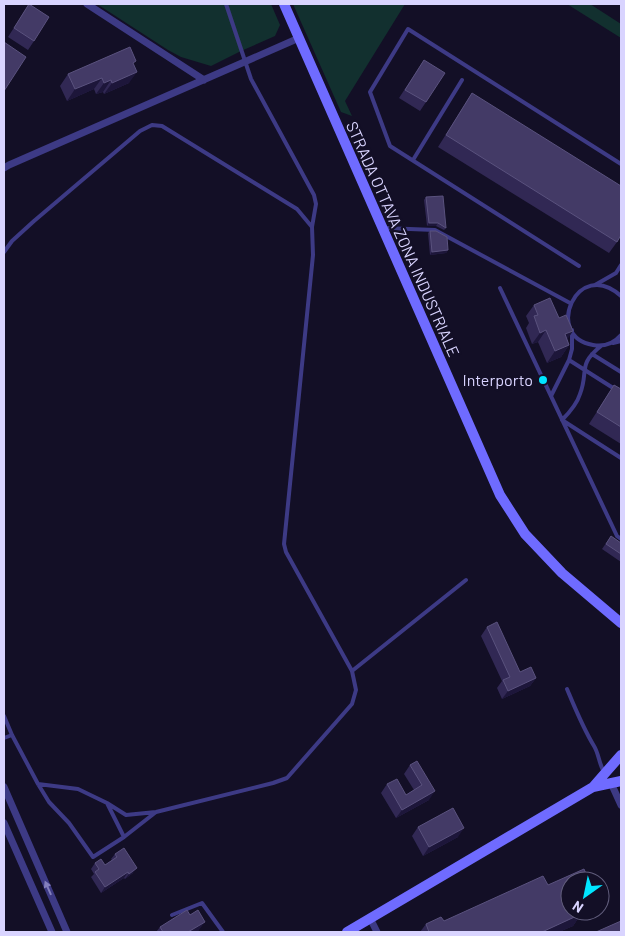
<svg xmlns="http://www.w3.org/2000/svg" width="625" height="936" viewBox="0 0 625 936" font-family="Barlow,sans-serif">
<rect width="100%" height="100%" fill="#130f26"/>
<path fill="#12302f" d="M97,4H271L280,25L275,36L241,51L211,66L181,57L168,50Z
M293,4H405L345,101L352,116L341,112Z
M567,4H590L621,24V38Z"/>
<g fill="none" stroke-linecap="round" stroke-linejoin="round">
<path stroke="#3d3a85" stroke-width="4" d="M413,160L462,80
M384,228L435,230L570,303
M4,252L12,241L34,221L140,131L152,125L162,126L297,209L312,227L316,204L314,195L251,79L226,4
M579,266L390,146L370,92L408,29L621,164
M595,285L616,273L621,265
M500,288L617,536L621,539
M621,296C577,256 543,337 593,345C604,347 614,343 621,335
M613,343L621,341
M592,354L621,372
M569,360L621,393
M551,396L569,360L572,349V330
M562,420C570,412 577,404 580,394C589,371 577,365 601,346
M562,420L621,458
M352,671L466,580
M567,689C575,708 583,728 594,746C599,754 599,764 604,772
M4,716L12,735L38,784L49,802L69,823L93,857L124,837L107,803L78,789L38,784
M4,738L12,735
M107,803L126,815L156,812L273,783L287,778L352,704L356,690L352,671L286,552L284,544L313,255L312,227
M124,837L156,812
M172,915L202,903L223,932"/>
<path stroke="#3d3a85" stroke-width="7" d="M87,4L204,80
M4,168L9,165L299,38
M611,783L621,805
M4,787L67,932
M4,823L52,932
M370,918L377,932"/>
<path stroke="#6f6bff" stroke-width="10" d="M284,4L500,495L525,534L562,573L621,623
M593,787L621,781
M347,932L593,787L621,755"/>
</g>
<path fill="#312854" d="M29,4L34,41L28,50L8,37Z
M424,60L426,102L420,111L399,98Z
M134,65L129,83L104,94L103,92L96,94L94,89L67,101L60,86L68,74Z
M472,93L617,242L609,253L438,147Z
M426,197L446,228L444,230L436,226H427L424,200Z
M430,231L448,250L446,253L430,255L428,233Z
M534,305L567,339L569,345L561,357L547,363L538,342L532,344L526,328L529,323L526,316Z
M614,385L621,389V444L589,424Z
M611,536L621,543V562L602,549Z
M487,627L520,672L536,678L530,686L502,699L497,688L502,681L481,636Z
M417,761L429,800L396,818L381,793L387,784L406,795L414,790L404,774L410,765Z
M418,827L458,837L423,856L412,836Z
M115,854L133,873L125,879L124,878L101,893L91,877L94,874L91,869L95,863L105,865L112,860L111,859Z
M548,885L570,911H588L581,914L573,926L559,932H420L426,924L444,921Z
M160,927L199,930L196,932H156Z"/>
<path fill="#1d163a" d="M137,72L129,83L104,94L112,83Z
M102,78L94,89L67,101L75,89Z
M111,80L103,92L96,94L104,83Z
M429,223H438L436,226H427Z
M448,250L446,253L430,255L432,252Z
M546,330L538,342L532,344L540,333Z
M573,331L565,343V334Z
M569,345L561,357L547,363L555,351Z
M536,678L530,686L502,699L508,691Z
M435,791L429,800L396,818L402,810Z
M464,828L458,837L423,856L429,847Z
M137,868L133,873L125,879L129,874Z
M128,872L124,878L101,893L105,887Z
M576,911H588L570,919Z
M581,914L573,926L559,932H542Z
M205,922L199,930L196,932H188Z"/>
<path fill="#433a66" stroke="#5a527e" d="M29,4L49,17L34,41L14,28Z
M4,42L26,57L4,91Z
M130,47L136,61L133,63L137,72L112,83L111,80L104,83L102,78L75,89L68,74Z
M424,60L445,73L426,102L405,90Z
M472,93L621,186V235L617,242L446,135Z
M443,196L446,228L438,223H429L426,197Z
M430,231H436L447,237L448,250L432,252Z
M550,298L559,318L566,315L573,331L565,334L569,345L555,351L546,330L540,333L534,316L538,315L534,305Z
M614,385L621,389V427L597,412Z
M611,536L621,543V554L606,544Z
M497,622L520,672L531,667L536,678L508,691L503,680L510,677L487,627Z
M417,761L435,791L402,810L387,784L397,779L406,795L422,785L410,765Z
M453,808L464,828L429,847L418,827Z
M124,848L137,868L129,874L128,872L105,887L95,872L99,869L95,863L101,859L105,865L117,857L115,854Z
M584,869L589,881H570V911H580L581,914L542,932H429L426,924L441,917L444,921L543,876L548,885Z
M187,910L190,915L198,910L205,922L188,932H163L160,927Z
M621,921V932H596Z"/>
<defs><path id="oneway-solid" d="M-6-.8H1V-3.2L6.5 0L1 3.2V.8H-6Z" transform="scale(1.25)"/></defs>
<use fill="#837fbc" href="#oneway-solid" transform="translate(48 888) rotate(-114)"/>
<circle fill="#00e5ff" stroke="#130f26" stroke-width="2" cx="543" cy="380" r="5"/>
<g text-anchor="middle" stroke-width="4.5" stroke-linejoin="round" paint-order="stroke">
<g font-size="16" fill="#d9d4ff" stroke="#130f26">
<text transform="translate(403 239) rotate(66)" y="6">STRADA OTTAVA ZONA INDUSTRIALE</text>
</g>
<g font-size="16" fill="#d9d4ff" stroke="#130f26" text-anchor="end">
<text x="533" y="386">Interporto</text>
</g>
</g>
<rect width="625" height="936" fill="none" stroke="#d9d4ff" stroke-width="10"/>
<g transform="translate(585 896) rotate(213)"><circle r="24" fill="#130f26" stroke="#625e7d"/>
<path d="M0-4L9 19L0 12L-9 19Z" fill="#00e5ff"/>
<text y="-8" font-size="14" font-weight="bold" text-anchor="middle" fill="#d9d4ff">N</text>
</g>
</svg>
